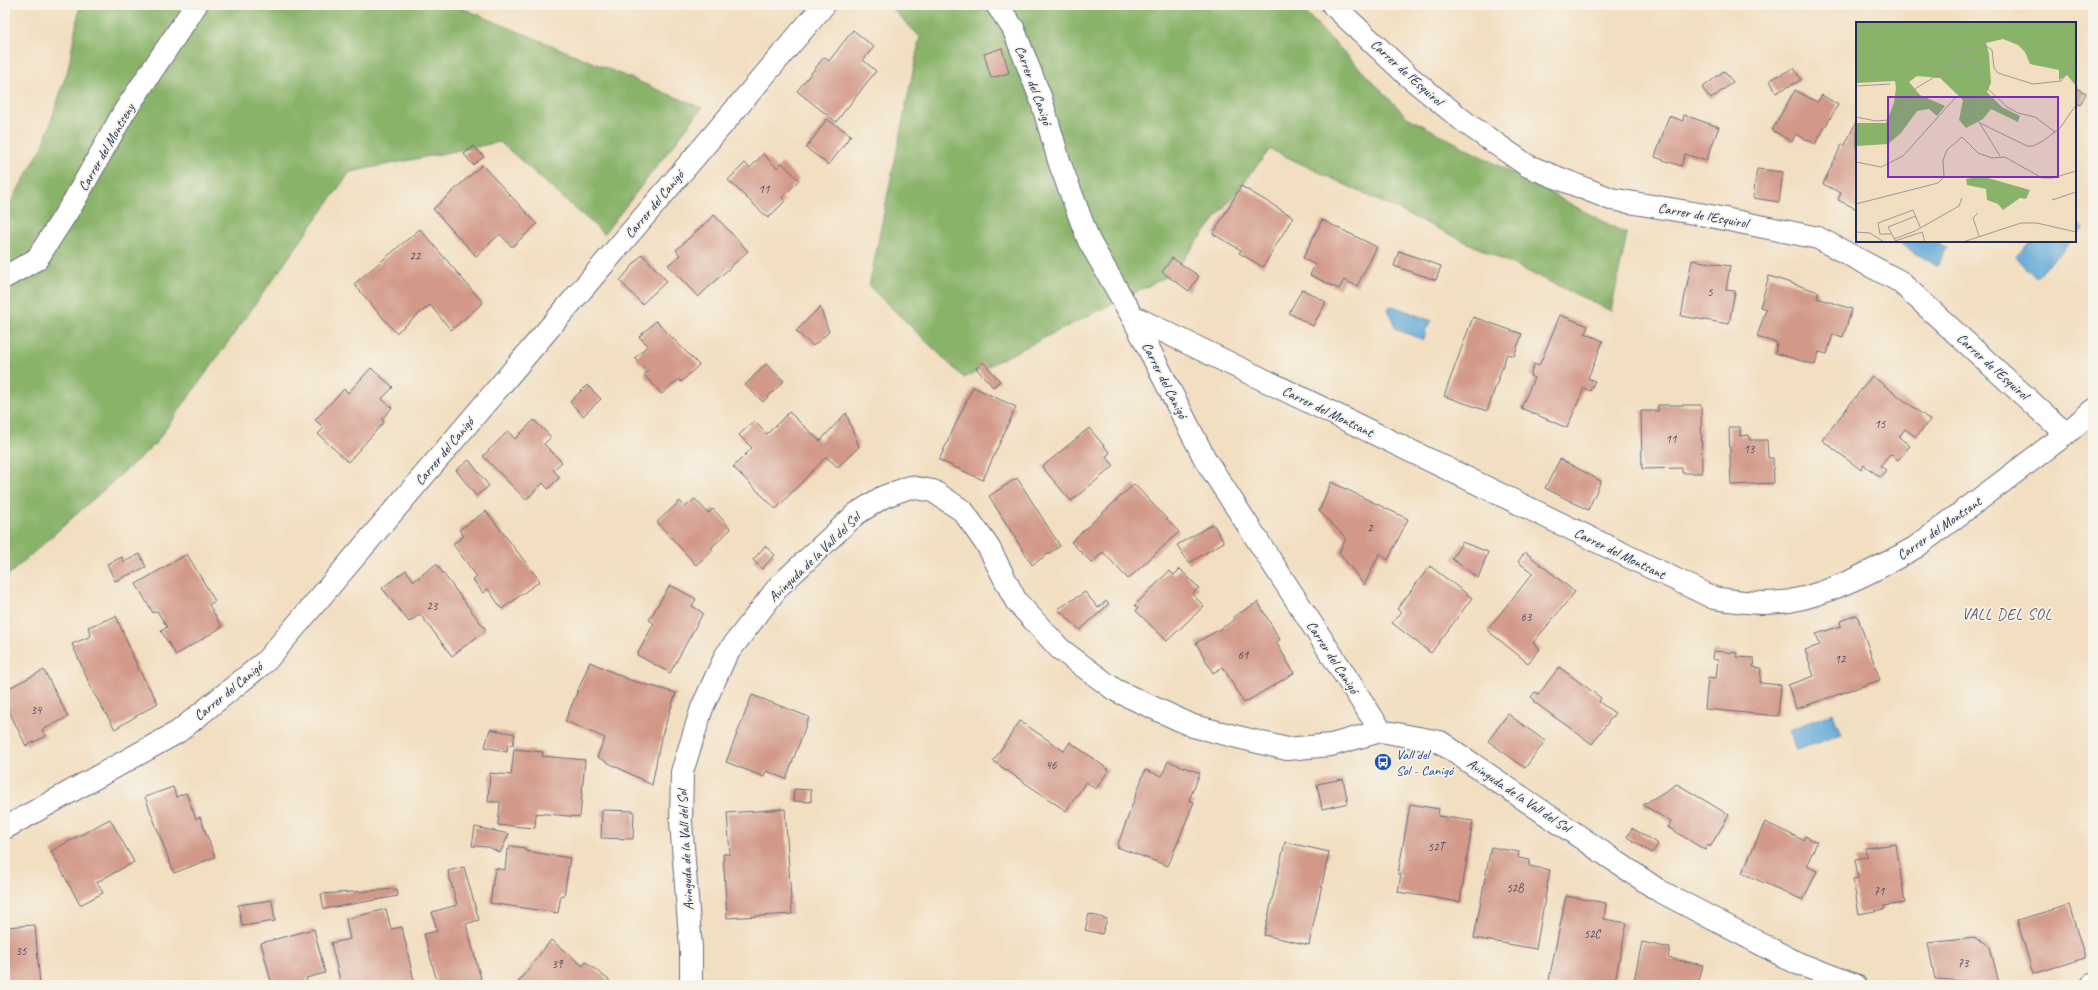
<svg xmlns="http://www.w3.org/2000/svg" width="2098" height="990" viewBox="0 0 2098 990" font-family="Caveat,sans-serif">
<rect width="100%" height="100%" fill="#f7f3e8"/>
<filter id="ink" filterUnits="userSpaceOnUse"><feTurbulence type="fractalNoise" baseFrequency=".025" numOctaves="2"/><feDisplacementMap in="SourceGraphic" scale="8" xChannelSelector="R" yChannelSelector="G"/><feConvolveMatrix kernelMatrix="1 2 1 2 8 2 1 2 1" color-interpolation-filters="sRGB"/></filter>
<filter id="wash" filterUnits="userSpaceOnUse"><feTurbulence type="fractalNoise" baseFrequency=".012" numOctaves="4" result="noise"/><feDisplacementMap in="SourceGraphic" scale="16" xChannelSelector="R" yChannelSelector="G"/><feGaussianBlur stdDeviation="0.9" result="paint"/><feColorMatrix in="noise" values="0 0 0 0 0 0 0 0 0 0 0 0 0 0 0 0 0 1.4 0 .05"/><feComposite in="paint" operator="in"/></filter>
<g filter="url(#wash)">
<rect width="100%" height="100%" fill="#f2dec0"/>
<path fill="#8ab36a" stroke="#527164" d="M80,5H455L702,108L604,234L500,142L350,172L155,444L5,578V212L43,146L68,69Z
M888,5H1298L1407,117L1627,234L1611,311L1270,149L1172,274L964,378L869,286L920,37Z"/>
<path fill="#61a8d7" stroke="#3e6c9a" d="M2075,220L2084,229L2075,238Z
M1903,241H1935L1947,248L1937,266L1901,244Z
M2031,241H2072L2036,277L2015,257Z
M1393,306L1432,321L1426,329L1424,340L1395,329L1393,319L1388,312L1389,307Z
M1833,713L1841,735L1796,750L1789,730Z"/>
<g id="blocks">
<path fill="#d29888" d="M853,30L874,47L863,60L876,71L836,122L797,91L824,57L829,61Z
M1002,48L1009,73L991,78L984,54Z
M1794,68L1801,80L1776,93L1770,80Z
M1724,71L1733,82L1711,99L1702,88Z
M2076,88L2086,93L2080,105L2075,102Z
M1795,90L1817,102L1822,95L1838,105L1815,144L1796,134L1792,142L1772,130Z
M1684,115L1719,127L1706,161L1685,154L1681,166L1655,157L1669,116L1683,121Z
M827,119L851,135L829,165L806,148Z
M1857,120V209L1838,200L1841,193L1823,184L1842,144L1845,145Z
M474,146L484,157L473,165L464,154Z
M763,154L777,168L782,163L799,180L782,198L785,201L768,218L728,180L745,163L750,168Z
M482,165L537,224L512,247L500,234L476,256L433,209Z
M1757,169L1783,172L1779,202L1753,198Z
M1241,186L1293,217L1263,267L1239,253L1241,250L1213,234Z
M714,215L748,251L698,297L668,265L680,255L676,250Z
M1322,220L1377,247L1357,286L1344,280L1339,289L1310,275L1315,265L1303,258Z
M420,229L483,303L451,330L430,305L396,333L354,284Z
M1399,251L1441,266L1436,280L1394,266Z
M642,254L667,281L642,304L620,281Z
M1172,258L1199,276L1189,291L1162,272Z
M1692,260L1730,266L1726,290L1735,291L1729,324L1681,316Z
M1769,276L1819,292L1817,298L1852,309L1843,337L1833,334L1827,354L1819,352L1815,365L1775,353L1777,343L1757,337L1766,309L1760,307Z
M1302,289L1326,302L1313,326L1289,313Z
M820,307L829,332L813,346L796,331Z
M1560,315L1588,326L1585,333L1603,341L1588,378L1595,381L1590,391L1584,388L1567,428L1521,408L1534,378L1530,376L1534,364L1539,366Z
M1473,317L1522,334L1514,356L1507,354L1487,411L1444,396Z
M656,321L699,365L681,382L679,379L662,394L644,375L648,371L635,358L648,345L639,337Z
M983,362L1000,381L993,387L976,368Z
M766,364L784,381L763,402L745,385Z
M371,368L393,387L382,399L392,408L382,419L384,422L348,462L318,434L324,428L315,420L344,389L348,393Z
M1872,376L1930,420L1916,437L1905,429L1899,437L1910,446L1898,460L1890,454L1880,466L1886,470L1880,477L1864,465L1861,470L1822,440Z
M587,385L601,399L583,416L570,402Z
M973,387L1016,407L983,480L939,460Z
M1658,405H1701L1702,473H1682V468L1642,469L1641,411H1658Z
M789,412L820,441L846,413L859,447L838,467L826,457L776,509L733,467L752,448L739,435L754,421L767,434Z
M534,420L551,437L544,444L562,462L553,470L560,477L548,489L543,483L526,500L483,456L508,431L515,439Z
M1729,427H1740V436L1749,435L1750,440H1767L1768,458H1773L1774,483L1731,485Z
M1089,428L1110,453L1106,456L1114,466L1071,501L1042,467Z
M1560,459L1601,481L1588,510L1545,488Z
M469,460L489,486L476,496L456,470Z
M1017,478L1060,546L1032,565L989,496Z
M1331,482L1408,519L1388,560L1380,553L1364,585L1339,552L1346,538L1319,511Z
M1134,484L1179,532L1128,579L1103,552L1092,563L1071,542Z
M695,499L708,513L713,509L731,529L711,548L713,550L696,565L657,522L680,501L685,507Z
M486,511L540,581L502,609L488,589L483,593L473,580L477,577L453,544L464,536L459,530Z
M1213,524L1224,542L1189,563L1177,545Z
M1462,542L1488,552L1478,578L1452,559Z
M765,546L775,555L762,569L753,560Z
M1525,552L1575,592L1533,643L1540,649L1528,663L1487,630L1533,573L1518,562Z
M140,554L146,567L115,581L107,564L122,557L124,562Z
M187,554L215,601L209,605L222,627L176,655L161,631L167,627L157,611L153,613L136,584Z
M436,564L486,630L452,656L420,614L409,622L382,588L406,570L414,581Z
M1430,566L1472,598L1431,653L1392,623L1401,612L1397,609Z
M1180,569L1199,588L1192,594L1204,606L1167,641L1136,611L1138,608L1135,605L1169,571L1174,575Z
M670,585L696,599L692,606L703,613L670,673L637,655L654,623L649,620Z
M1085,592L1098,608L1106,601L1109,604L1080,630L1058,609Z
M1258,602L1280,640L1276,642L1294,673L1244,703L1223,667L1213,673L1196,643L1235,620L1233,617Z
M1857,615L1880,680L1796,709L1788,685L1814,676L1805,650L1820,645L1816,634L1841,626L1840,621Z
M116,616L139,670L158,703L115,729L93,692L72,644L91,636L88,627Z
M1713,651L1737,653V657L1754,658L1753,667L1761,668L1760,683L1781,685L1778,716L1705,709L1708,677L1716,678L1718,660L1712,659Z
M590,662L630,680L676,693L661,738L652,785L597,757L605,738L565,721Z
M1559,667L1601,698L1599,702L1615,713L1592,744L1534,702L1535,700L1531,697L1535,692L1539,694Z
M44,670L68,717L42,730L46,736L26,746L5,703V690Z
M752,695L809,717L786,779L766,771L764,777L726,762Z
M1508,714L1545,741L1525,768L1488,741Z
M1020,721L1064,751L1070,742L1109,770L1096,789L1086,782L1066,811L993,761Z
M490,729L515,734L513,745L508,744L507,752L485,747Z
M514,749L543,752L542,756L585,760L580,817L536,813L535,828L498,825L500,802H488L490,773L511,775Z
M1168,761L1200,773L1189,800L1194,802L1168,866L1117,847L1145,770L1162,776Z
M1343,779L1348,803L1322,809L1317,784Z
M1677,784L1729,815L1710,847L1708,845L1705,850L1668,827L1671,822L1643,805Z
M173,787L176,797L186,793L196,819L200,817L215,857L174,873L145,797Z
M794,789L811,790V802L793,801Z
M1410,804L1439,809L1438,816L1473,821L1460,902L1398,892L1401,874H1398Z
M785,809L792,914L727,918L723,854H730L727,813Z
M602,810L634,811L633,839L601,838Z
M110,819L134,862L97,882L103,893L80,905L51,851Z
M1765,822L1803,840L1805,836L1817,842L1806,866L1817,871L1803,900L1742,873Z
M475,827L509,834L500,853L489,847L472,846Z
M1632,828L1658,844L1652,853L1627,837Z
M1285,842L1329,852L1309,945L1264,935Z
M1896,844L1905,903L1884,906L1885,909L1859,914L1853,879L1858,878L1855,859L1867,857L1865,848Z
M510,846L525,848V851L570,858L564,896L561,895L558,913L490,903L495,868L505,870L507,850H509Z
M1491,847L1519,852L1518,858L1530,860L1529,866L1550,870L1536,949L1474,938Z
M464,867L479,920L466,924L481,979L459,985H438L424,934L437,931L432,912L457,905L448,871Z
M397,889L398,896L324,909L321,894Z
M1566,896L1606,903L1604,919L1627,923L1614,985H1548Z
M272,900L275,921L242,926L238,905Z
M2069,905L2085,958L2033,974L2017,920Z
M386,909L391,929L402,927L414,981L399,985H341L331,943L350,939L346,919Z
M1089,914L1107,919L1102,934L1085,930Z
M35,925L40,985H5V927Z
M314,929L325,973L306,978L308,985H272L261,943Z
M1975,938L1984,942L1990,947L1999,983L1935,979L1928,943Z
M551,940L583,966L586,962L615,985H521L518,982Z
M1642,942L1670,948L1668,958L1703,965L1698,985H1633Z"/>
</g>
</g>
<g filter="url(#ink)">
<use href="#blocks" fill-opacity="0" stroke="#666c80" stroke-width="1"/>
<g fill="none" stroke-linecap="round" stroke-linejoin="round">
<defs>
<path id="minor" d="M997,5L1013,28L1041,99L1060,164L1089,241L1132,316L1205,459L1381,731
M1333,5L1407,75L1466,123L1528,166L1611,199L1705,215L1818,238L1899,281L2066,434
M5,277L37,259L74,201L124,112L196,5
M1132,316L1714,598C1739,602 1764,605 1790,601C1833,593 1879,568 1916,547L2066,434L2093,410
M5,828L178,732L266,661L824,5
M691,985V949L681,822L682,772L702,708L726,655L779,586L856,514L883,497L910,487L933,491L963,511L989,548L1016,601L1060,649L1115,690L1193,726L1287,749L1331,745L1381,731L1440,742L1658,890L1797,963L1855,985
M2092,985H2093"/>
</defs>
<use href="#minor" stroke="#666c80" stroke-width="24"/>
<use href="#minor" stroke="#fff" stroke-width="22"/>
</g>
</g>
<defs>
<symbol id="bus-disc" viewBox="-11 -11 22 22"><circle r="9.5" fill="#1a4fb4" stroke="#f7f3e8"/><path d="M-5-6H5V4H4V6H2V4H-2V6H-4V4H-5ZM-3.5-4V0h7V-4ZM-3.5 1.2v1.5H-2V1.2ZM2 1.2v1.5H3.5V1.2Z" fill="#fff"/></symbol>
</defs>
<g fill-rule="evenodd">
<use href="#bus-disc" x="1373" y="752" width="20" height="20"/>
</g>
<g text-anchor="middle" stroke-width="3.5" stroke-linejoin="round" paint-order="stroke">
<g font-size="12" fill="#494968">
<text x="764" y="193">11</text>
<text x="415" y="260">22</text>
<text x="1710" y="296">5</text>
<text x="1880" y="428">15</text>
<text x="1671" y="443">11</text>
<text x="1749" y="453">13</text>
<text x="1370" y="532">2</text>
<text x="432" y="610">23</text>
<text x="1526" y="621">63</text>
<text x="1243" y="659">61</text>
<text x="1840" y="663">12</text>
<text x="36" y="714">34</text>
<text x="1051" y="769">46</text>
<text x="1436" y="851">52T</text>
<text x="1515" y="892">52B</text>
<text x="1879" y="895">71</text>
<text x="1592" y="938">52C</text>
<text x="21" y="955">35</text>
<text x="1963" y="967">73</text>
<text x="557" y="968">39</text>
</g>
<g font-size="14" fill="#1b2f5e" stroke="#f7f3e8">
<text transform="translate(1407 72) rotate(42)" y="5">Carrer de l'Esquirol</text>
<text transform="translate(1034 85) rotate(70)" y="5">Carrer del Canigó</text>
<text transform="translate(106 147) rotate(-60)" y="5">Carrer del Montseny</text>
<text transform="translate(654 204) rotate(-50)" y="5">Carrer del Canigó</text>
<text transform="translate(1703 215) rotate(10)" y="5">Carrer de l'Esquirol</text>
<text transform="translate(1993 366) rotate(42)" y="5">Carrer de l'Esquirol</text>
<text transform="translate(1165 380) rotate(63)" y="5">Carrer del Canigó</text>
<text transform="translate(1328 411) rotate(26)" y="5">Carrer del Montsant</text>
<text transform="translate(444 451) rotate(-50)" y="5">Carrer del Canigó</text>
<text transform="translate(1939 528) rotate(-35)" y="5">Carrer del Montsant</text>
<text transform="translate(1620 553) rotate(26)" y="5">Carrer del Montsant</text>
<text transform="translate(814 557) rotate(-44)" y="5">Avinguda de la Vall del Sol</text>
<text transform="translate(1333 657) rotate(57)" y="5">Carrer del Canigó</text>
<text transform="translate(228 691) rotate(-39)" y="5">Carrer del Canigó</text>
<text transform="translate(1519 795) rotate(34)" y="5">Avinguda de la Vall del Sol</text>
<text transform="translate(685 850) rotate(-93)" y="5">Avinguda de la Vall del Sol</text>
</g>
<g font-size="14" fill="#164399" stroke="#f7f3e8" text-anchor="start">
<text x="1396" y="759">Vall del<tspan x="1396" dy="16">Sol - Canigó</tspan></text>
</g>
<g font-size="15" letter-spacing="1" fill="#5b546d" stroke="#f7f3e8">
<text x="2007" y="619">VALL DEL SOL</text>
</g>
</g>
<g transform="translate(1856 22)">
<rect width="220" height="220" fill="#f2dec0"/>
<path d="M0,0H220V64L211,53L203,58V48L174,42L169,30L162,23L147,17L130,21L133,32L135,61L131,70L146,85L164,94L162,100L135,87L127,97L110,106L103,98L107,78L84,56L61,54L53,60L64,73L89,84L81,94L73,87L61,89L45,111L32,122L0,124V101H30L38,81L40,66L39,59L0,61ZM122,155L132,156L174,168L170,177L164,176L147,188L142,182L131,178L130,167L111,163L110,157Z" fill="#8ab36a"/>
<path fill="none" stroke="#9c9899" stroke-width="1" d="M93,46L103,32L130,24L136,28L138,46L142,51L177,62L205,59L220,40M0,64L34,62M0,95L20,99L32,98L54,70L93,46L114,40L122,46L132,67L151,85L162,91L179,95L199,110M124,101L171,124H177L187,119L204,106L220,83M0,140L25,145L47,134L99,76L107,73L114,78L120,95L144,134M196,178L220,170M0,182L82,161L88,155L87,138L91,128L106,115L122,131L136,136L149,135L186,156H197L220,149M122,191L117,196L123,214M0,210L14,211L28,220M35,212H24L22,201L57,188L64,205M38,217L59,209L103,184L106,176M39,219L66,210L69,220M40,220L32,205L60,194M107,220L165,201H181L220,210"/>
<path fill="#7b2cbf" fill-opacity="0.15" stroke="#7b2cbf" stroke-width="2" d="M32,75H202V155H32Z"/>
<rect width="220" height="220" fill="none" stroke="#1b2f5e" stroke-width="2"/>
</g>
<rect width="2098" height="990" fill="none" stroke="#f7f3e8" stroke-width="20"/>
</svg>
